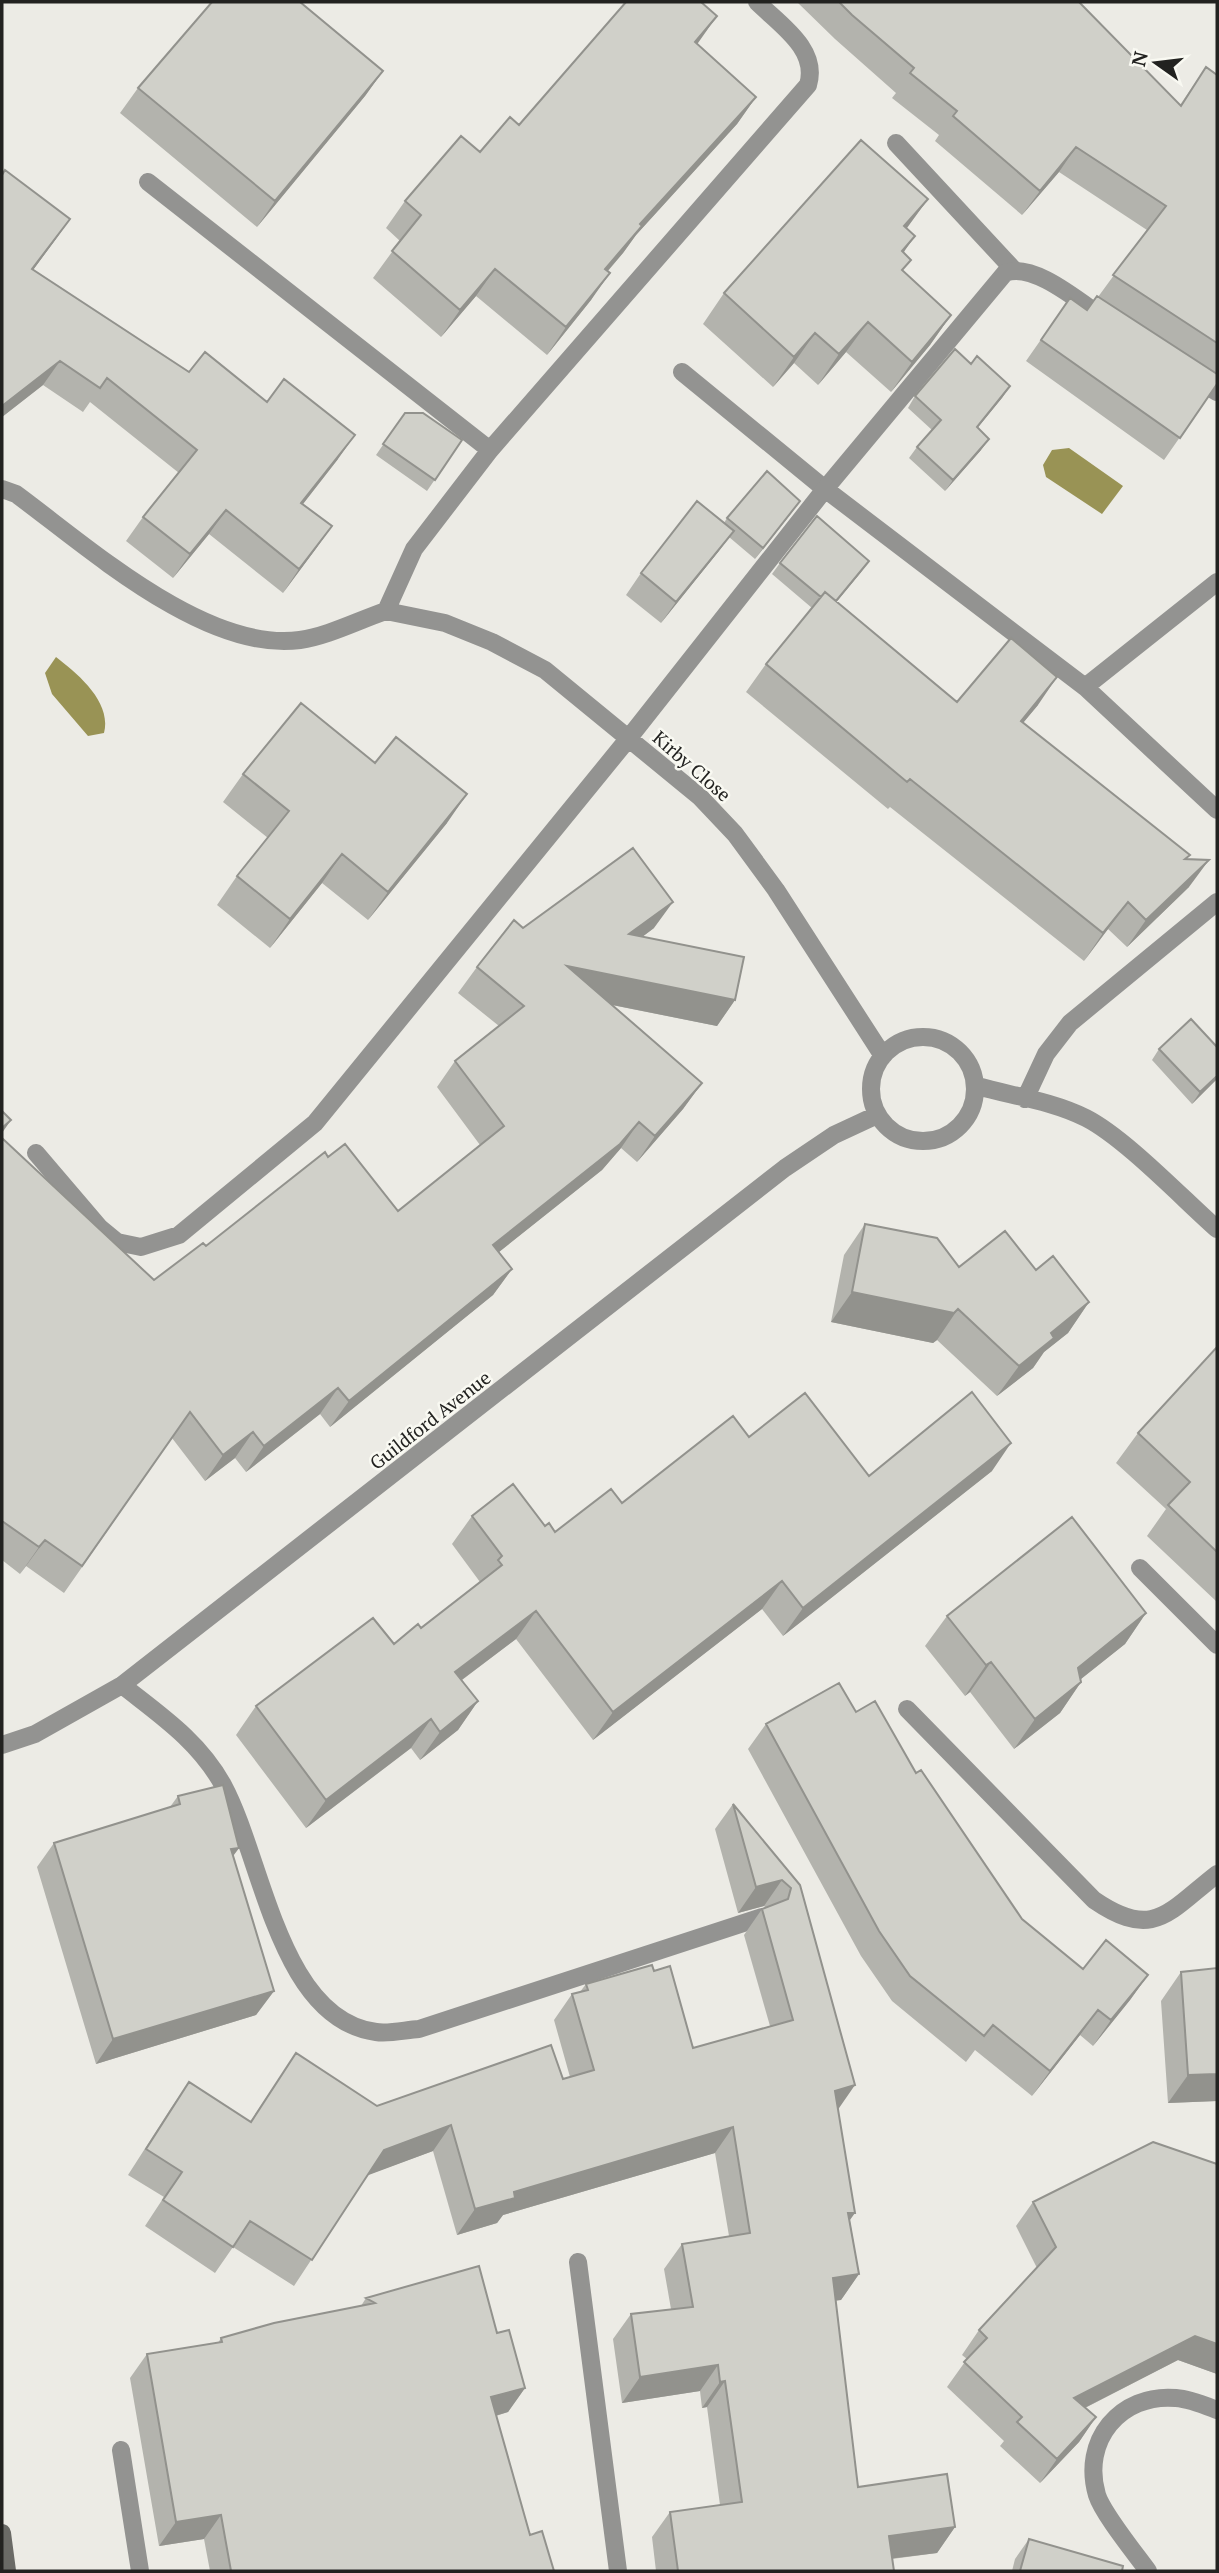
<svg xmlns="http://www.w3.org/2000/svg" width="1219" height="2573" viewBox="0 0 1219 2573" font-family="'PT Serif',serif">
<rect width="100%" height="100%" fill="#ecebe5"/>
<path fill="#999355" d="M1069,448L1123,486L1102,514L1046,477L1043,465L1052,450Z
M56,657C78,674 112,702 104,733L88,736L52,694L45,673Z"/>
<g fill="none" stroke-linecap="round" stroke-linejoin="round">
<path stroke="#939391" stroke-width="18" d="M896,143L1014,270
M682,372L825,489"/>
<path stroke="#939391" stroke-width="18" d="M148,182L490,450
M1193,377L1217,392
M2,489L16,494C88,547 206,653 300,640C328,636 359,620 386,611L414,549L490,450L808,85C819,49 779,24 757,2
M825,489L1085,687L1217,810
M386,611L445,623L492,642L545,670L700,797L735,834L776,890L883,1056
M1085,687L1217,582
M871 1089a52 52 0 1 1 104 0a52 52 0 1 1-104 0Z
M977,1086C1013,1096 1052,1101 1086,1118C1125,1138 1182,1198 1217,1229
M1025,1099L1046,1054L1070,1023L1217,902
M36,1153L100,1228L117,1242L141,1247L179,1235L315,1123L628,739L825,489L1005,273C1034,261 1083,305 1108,321
M1140,1568L1217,1645
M122,1685C160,1715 199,1741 223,1785C263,1859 279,2019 376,2032C389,2034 405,2030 419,2029L762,1917
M907,1709L1094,1900C1154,1941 1168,1912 1217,1874
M2,1745L35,1734L122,1685L785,1168L834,1135L877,1115
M578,2262L618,2571
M121,2450L140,2571
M1148,2571C1135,2553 1103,2514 1097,2495C1081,2441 1120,2393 1176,2398C1190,2399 1204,2405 1217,2410"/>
<path stroke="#6a6a66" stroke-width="18" d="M2,2533L7,2571"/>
</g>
<path fill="#b3b3ad" d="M797,2H1079L1180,105L1206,67L1217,75V384L1164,460L1026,361L1070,298L1087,310L1098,297L1147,230L1059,172L1022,215L935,141L939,135L892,98L896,93L835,39Z
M697,45L756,97L737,124L636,235L623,253L608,271L591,300L547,355L476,296L441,337L373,278L400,241L386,228L405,201L519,125Z
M383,71L365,96L257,227L120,113L138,88Z
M2,175L70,219L33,270L189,372L338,459L303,504L332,526L283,593L209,534L173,578L126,541L143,517L179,473L90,402L83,412L43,385L2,417Z
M928,199L907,228L904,253L903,272L951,315L930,345L891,392L846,352L818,385L794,363L773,387L703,324L724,293Z
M971,364L1010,386L977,428L981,450L945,491L909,458L917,447L932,430L908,408L915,396Z
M405,413L462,440L427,491L376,455Z
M792,512L755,559L729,537L718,552L661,623L626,595L641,573L724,523L727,518Z
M780,563L861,572L836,602L957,702L1038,705L1023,723L1187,859L1189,887L1127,947L1108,929L1084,961L890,807L888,809L746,692L766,664L812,608L772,574Z
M243,774L447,823L368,920L322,883L270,948L217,905L237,876L268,838L223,802Z
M523,928H654L642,937L735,1000L717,1026L612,1005L702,1083L683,1109L637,1162L621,1148L602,1170L499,1252L512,1269L493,1295L330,1427L320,1414L246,1472L235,1458L205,1481L172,1438L64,1593L26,1566L20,1574L2,1560V1138L154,1280L206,1246L328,1157L398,1211L480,1145L437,1087L455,1061L499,1026L458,993L477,967Z
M1159,1049L1217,1079L1192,1104L1152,1060Z
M865,1224L959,1267L1036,1270L1089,1302L1068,1333L1044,1352L1033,1368L997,1396L937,1340L933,1343L831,1322L844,1255Z
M1217,1347V1602L1147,1536L1166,1509L1116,1463L1138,1433Z
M749,1437L869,1476L992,1471L783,1636L762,1609L593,1740L516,1639L462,1680L478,1701L458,1730L420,1760L411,1748L306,1828L236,1735L256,1706L394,1644L421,1628L480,1582L452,1544L472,1516L545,1526L555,1532L622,1503Z
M1146,1613L1125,1644L1081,1679V1682L1060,1713L1014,1749L970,1692L965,1696L925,1646L947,1616Z
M856,1712L916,1773L1022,1919L1083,1969L1148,1975L1130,2000L1093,2046L1080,2035L1032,2096L975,2050L966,2062L892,2001L861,1956L748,1749L766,1724Z
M178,1796L239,1848L233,1856L274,1991L256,2015L96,2064L37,1867L54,1843L170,1807Z
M733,1804L800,1885L838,2109L850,2221L859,2274L841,2300H836L858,2487L955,2527L937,2553L892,2559L894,2571H656L652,2537L670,2512L720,2505L707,2407L702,2408L700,2391L622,2403L613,2339L631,2314L671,2309L664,2269L682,2244L729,2236L715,2153L503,2215L497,2223L457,2235L433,2151L367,2175L294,2286L233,2247L215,2273L145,2226L164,2197L128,2175L171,2108L189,2082L250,2122L296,2053L377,2106L563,2079L570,2077L554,2020L572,1994L580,1992L586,1984L654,1971L693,2048L770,2026L744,1935L762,1909L766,1908L764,1906L738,1913L715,1829Z
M1217,1968V2101L1168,2103L1161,2001L1181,1972Z
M1217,2164V2374L1178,2360L1085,2408L1096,2417L1079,2442L1040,2483L1000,2446L1004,2441L947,2387L967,2359L962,2355L979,2330L1037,2268L1016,2226L1033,2202Z
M366,2298L497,2333L525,2388L508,2412L496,2416L530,2535L554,2571H210L204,2539L159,2546L130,2378L147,2354L218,2343L221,2338L361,2306Z
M1029,2539L1122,2571H1012L1015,2559Z"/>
<path fill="#92928d" d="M717,16L698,43L676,69L695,42Z
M383,71L365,96L257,227L275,201Z
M756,97L737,124L636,235L623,253L586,296L605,269L640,224Z
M1076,147L1059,172L1022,215L1040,191Z
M928,199L906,229L904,226Z
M70,219L53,243L16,293L32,269Z
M915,236L894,266L902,251Z
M495,269L476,296L441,337L460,310Z
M610,273L591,300L547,355L566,327Z
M951,315L930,345L891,392L912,362Z
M868,322L846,352L818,385L839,354Z
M815,333L794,363L773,387L794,357Z
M60,361L43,385L2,417V406Z
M1010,386L1002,398L969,438L977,427Z
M355,435L338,459L285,527L301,503Z
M989,439L981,450L945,491L953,480Z
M800,501L792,512L755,559L763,548Z
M226,510L209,534L173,578L190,554Z
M332,526L315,550L283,593L299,569Z
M734,531L718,552L661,623L676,602Z
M869,561L861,572L823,618L831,606Z
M1057,677L1038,705L1001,749L1021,721Z
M467,794L447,823L368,920L388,892Z
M342,854L322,883L270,948L290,919Z
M1209,860L1189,887L1127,947L1146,920Z
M673,902L654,928L610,961L629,934Z
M1128,902L1108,929L1084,961L1103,933Z
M567,966L735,1000L717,1026L548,992Z
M1217,1076V1079L1192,1104L1200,1092Z
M702,1083L683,1109L637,1162L655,1136Z
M11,1120L2,1133V1128Z
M639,1122L621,1148L602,1170L475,1271L493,1245Z
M512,1269L493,1295L330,1427L349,1401Z
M852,1292L958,1309L937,1340L933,1343L831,1322Z
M1089,1302L1068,1333L1044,1352L1033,1368L997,1396L1019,1366L1051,1333Z
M338,1388L320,1414L246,1472L264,1446Z
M253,1432L235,1458L205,1481L223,1455Z
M1011,1443L992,1471L783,1636L803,1608Z
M45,1540L26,1566L20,1574L39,1547Z
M782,1581L762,1609L593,1740L613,1712Z
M536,1611L516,1639L435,1700L455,1672Z
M1146,1613L1125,1644L1057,1698L1078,1668Z
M991,1662L970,1692L965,1696L986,1665Z
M1081,1682L1060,1713L1014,1749L1035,1719Z
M478,1701L458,1730L420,1760L440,1732Z
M431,1719L411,1748L306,1828L326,1800Z
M239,1848L221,1872L231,1849Z
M782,1880L764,1906L738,1913L756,1887Z
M1148,1975L1130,2000L1093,2046L1111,2020Z
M274,1991L256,2015L96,2064L113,2039Z
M1098,2010L1080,2035L1032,2096L1050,2071Z
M1217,2074V2101L1168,2103L1188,2075Z
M855,2085L837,2111L835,2091Z
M451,2125L433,2151L366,2176L384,2150Z
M733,2127L715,2153L503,2215L497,2223L457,2235L475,2209L514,2192Z
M848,2213H855L837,2238Z
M859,2274L841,2300L815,2304L833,2278Z
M1195,2336L1217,2344V2374L1178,2360L1057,2422L1074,2398Z
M718,2365L700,2391L622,2403L640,2377Z
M725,2381L707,2407L702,2408L720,2382Z
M525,2388L508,2412L474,2422L491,2397Z
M1096,2417L1079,2442L1040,2483L1057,2459Z
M221,2515L204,2539L159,2546L176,2522Z
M955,2527L937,2553L871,2561L889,2536Z"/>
<path fill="#d0d0c9" stroke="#92928d" stroke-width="2" d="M212,2H300L383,71L275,201L138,88Z
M626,2H701L717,16L695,42L756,97L640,224L642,226L605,269L610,273L566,327L495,269L460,310L392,251L421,215L405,201L461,136L480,152L510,117L519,125Z
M839,2H1079L1181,106L1206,67L1217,75V343L1113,275L1166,206L1076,147L1040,191L953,116L957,111L910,73L914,68L852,15Z
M861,140L928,199L904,226L915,236L902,251L911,260L902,270L951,315L912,362L868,322L839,354L815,333L794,357L724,293Z
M5,170L70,219L32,269L189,372L205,352L267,402L284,379L355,435L301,503L332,526L299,569L226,510L190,554L143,517L197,450L107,378L100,388L60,361L2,406V175Z
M1097,296L1217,374V384L1180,438L1041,340L1070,298L1087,310Z
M955,349L971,364L977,356L1010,386L977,427L989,439L953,480L917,447L941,420L915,396Z
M405,413H423L462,440L435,480L383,444Z
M767,471L800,501L763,548L727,518Z
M697,501L734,531L676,602L641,573Z
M817,516L869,561L836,601L825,592L821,597L780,563Z
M825,592L957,702L1011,638L1057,677L1021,721L1190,855L1185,859L1209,860L1146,920L1128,902L1103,933L910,779L907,782L766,664Z
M301,703L375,763L396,737L467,794L388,892L342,854L290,919L237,876L289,811L243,774Z
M633,848L673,902L629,934L744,957L735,1000L567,966L702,1083L655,1136L639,1122L620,1144L493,1245L512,1269L349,1401L338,1388L264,1446L253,1432L223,1455L190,1412L82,1566L45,1540L39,1547L2,1521V1138L154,1280L203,1243L206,1246L325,1152L328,1157L345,1144L398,1211L504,1126L455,1061L524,1006L477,967L514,920L523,928Z
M1191,1019L1217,1047V1076L1200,1092L1159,1049Z
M2,1111L11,1120L2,1128Z
M865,1224L937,1238L959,1267L1005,1231L1036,1270L1053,1256L1089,1302L1051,1333L1054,1338L1019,1366L958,1309L954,1313L852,1292Z
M1217,1347V1552L1168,1505L1190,1482L1138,1433Z
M972,1392L1011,1443L803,1608L782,1581L613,1712L536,1611L455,1672L478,1701L440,1732L431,1719L326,1800L256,1706L373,1618L394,1644L418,1624L421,1628L502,1565L498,1560L502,1556L472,1516L513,1484L545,1526L549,1523L555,1532L611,1489L622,1503L733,1416L749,1437L805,1393L869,1476Z
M1072,1517L1146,1613L1078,1668L1081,1682L1035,1719L991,1662L986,1665L947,1616Z
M839,1683L856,1712L875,1701L916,1773L921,1770L1022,1919L1083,1969L1106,1940L1148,1975L1111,2020L1098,2010L1050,2071L993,2025L984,2036L910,1976L879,1931L766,1724Z
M223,1785L239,1848L231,1849L274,1991L113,2039L54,1843L180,1804L178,1796Z
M733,1804L800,1885L855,2085L835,2091L855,2213H848L859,2274L833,2278L858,2487L947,2474L955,2527L889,2536L894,2571H678L670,2512L742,2502L725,2381L720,2382L718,2365L640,2377L631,2314L693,2307L682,2244L750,2233L733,2127L514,2192L515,2198L475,2209L451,2125L384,2150L312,2260L250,2221L233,2247L163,2200L182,2172L146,2149L189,2082L251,2122L296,2053L377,2106L551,2045L563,2079L594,2070L572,1994L588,1990L586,1984L652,1965L654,1971L670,1966L693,2048L793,2020L762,1909L788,1899L791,1888L782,1880L756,1887Z
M1217,1968V2074L1188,2075L1181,1972Z
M1153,2142L1217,2164V2344L1195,2336L1074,2398L1096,2417L1057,2459L1017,2422L1022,2417L964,2362L987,2338L979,2330L1056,2247L1033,2202Z
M479,2266L497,2333L509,2330L525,2388L491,2397L530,2535L542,2531L554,2571H231L221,2515L176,2522L147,2354L222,2342L221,2338L274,2323L375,2303L366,2298Z
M1029,2539L1123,2566L1122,2571H1020Z"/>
<g text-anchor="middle" stroke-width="5" stroke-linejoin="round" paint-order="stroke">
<g font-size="19" fill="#222220" stroke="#f9f9f2">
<text transform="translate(692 766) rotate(41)" y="7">Kirby Close</text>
<text transform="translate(430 1420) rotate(-38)" y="7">Guildford Avenue</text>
</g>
</g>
<rect width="1219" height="2573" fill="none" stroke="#222220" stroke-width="7"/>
<g transform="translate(1156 63) rotate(284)" stroke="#f9f9f2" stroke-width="5" paint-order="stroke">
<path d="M0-5L12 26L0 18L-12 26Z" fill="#222220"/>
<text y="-10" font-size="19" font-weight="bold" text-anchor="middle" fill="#222220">N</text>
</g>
</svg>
